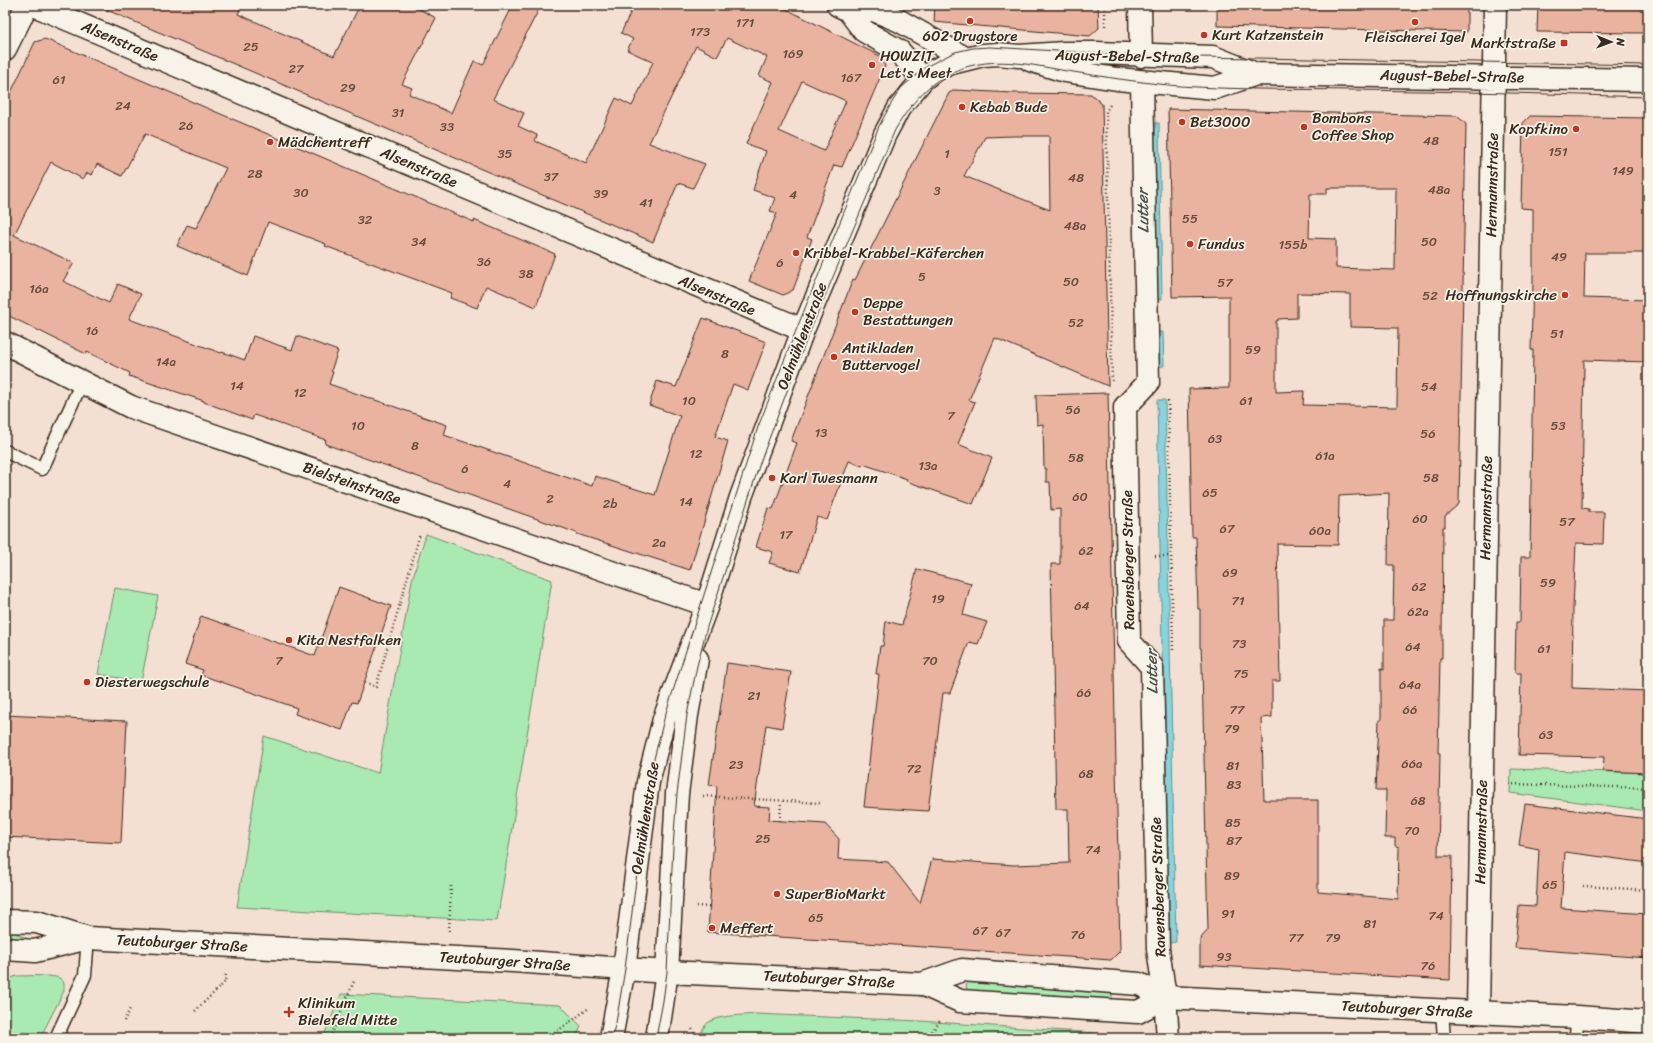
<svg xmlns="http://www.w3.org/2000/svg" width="1653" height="1043" viewBox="0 0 1653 1043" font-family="Sriracha,sans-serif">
<rect width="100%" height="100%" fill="#f3e0d2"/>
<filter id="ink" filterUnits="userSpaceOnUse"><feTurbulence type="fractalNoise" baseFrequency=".025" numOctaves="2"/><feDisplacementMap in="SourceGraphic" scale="8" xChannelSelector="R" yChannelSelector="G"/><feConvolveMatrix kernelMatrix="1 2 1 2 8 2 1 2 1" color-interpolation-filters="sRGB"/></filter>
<g filter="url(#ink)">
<path fill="#a9e9b2" stroke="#728a68" d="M426,534L552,580L497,921L237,907L264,736L378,773L412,580Z
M115,588L158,596L141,682L98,674Z
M1511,769L1648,773V811L1510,793Z
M5,928L26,938L28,941H5Z
M17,976C27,976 54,974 61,979C65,982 64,987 64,991L40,1038H5V980Z
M970,981L1112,990V1001L968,991L966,986L967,983Z
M341,994L560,1005L581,1026L576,1038H323Z
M755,1014L920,1021L1139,1036L1142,1038H699C701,1034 702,1030 704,1027C712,1014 741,1016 755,1014Z"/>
<path fill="#85d5df" stroke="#679192" d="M1152,123H1159L1162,299H1155Z
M1156,332H1163L1164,366L1156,367Z
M1157,400H1165L1176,942L1168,943Z"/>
<path fill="#eab39f" stroke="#3b2a1e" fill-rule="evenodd" d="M95,5H242L238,14L334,56L360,5H412L436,18L402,84L412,88L409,94L451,113L474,61L483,65L513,5H541L493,99L524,113L518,126L537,135L535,141L586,163L616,98L632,106L653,62L627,50L633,39L621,33L634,5H778L880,56L885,66L842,167L834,165L807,237L812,239L793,290L783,295L749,281L777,213L770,211L775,198L753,190L766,151L746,144L773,82L759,76L767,57L727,38L717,57L696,46L649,143L705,164L693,188L678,183L653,242ZM802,81L846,101L824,151L779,131Z
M935,5H1098L1099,28L1090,36L934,22Z
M1217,5H1467V32L1217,26Z
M1538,5H1648V33L1537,32Z
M45,39L474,222V220L555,254L536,307L486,286L477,308L450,298L452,293L325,246L326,244L268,222L248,276L177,246L187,225L196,228L226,168L145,134L122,176L97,164L92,175L87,173L83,179L51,162L14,235L74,263L63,281L109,303L118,284L141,294L129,319L221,353L222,352L245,360L253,336L292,350L297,336L338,351L331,371L333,372L329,384L447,425L444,435L592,486L595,476L655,495L680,416L649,405L657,381L676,387L703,318L766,342L748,390L733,384L715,437L728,441L690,570L577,534V533L325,444L326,440L254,415L252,420L204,402V401L129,376L130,373L87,352L86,354L5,314V105L35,42Z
M955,90L1013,93L1091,94L1102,104L1108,386L995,338L969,400L975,402L958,444L992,458L973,504L906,481L907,479L863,464L862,466L849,461L827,520L817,517L800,572L769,563L773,552L756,547L768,508L773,509L797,443L791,441L853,279L855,280L949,93ZM1013,136H1049L1050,210L964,176L985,137Z
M1168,109L1457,116L1466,124L1459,504L1445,516V527H1443L1442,635V658H1440L1438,753H1440L1438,856H1452L1450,980L1200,965V939L1208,930L1207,891L1202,666L1201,648H1200V609H1198L1196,537H1192L1189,389L1229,388V296L1172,297ZM1327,188H1396L1395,270L1336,268V239L1309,238L1310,194H1327ZM1297,293L1350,294V327L1398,328L1397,407L1303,405L1304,391L1276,392V321H1278V319L1297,318ZM1389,493L1388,565H1394L1393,620H1384V669L1381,668V720H1379L1376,790H1386L1385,838H1395V846L1399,847L1398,899L1318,892V800H1264L1262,740L1261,718L1272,717V681H1280L1277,544L1338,545L1339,496Z
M1530,116L1648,118V253H1585L1584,298L1648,300V362L1584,360L1582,508L1589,509V512H1604L1603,544L1576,543L1573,608L1572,688L1648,691V773L1603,771L1604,757L1519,755L1521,673H1515L1516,622H1520L1521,557H1530L1533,350H1531L1533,281V209L1521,208L1523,123Z
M1108,393L1120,951L1111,960L708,932L717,786L709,785L727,663L791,672L782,728L766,725L754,806L770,807L769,820L825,824L839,839L838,859L888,862L920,903L932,859L1014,865L1069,863L1068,809H1056L1051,564H1060V509L1051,510L1050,482H1046V469H1044L1043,424L1037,425L1036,395Z
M917,569L971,583L963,615L987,622L978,644L969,642L950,693H943L928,811L864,807L879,674H876L880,646H883L886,621L902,625Z
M339,587L391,606L357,703L352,702L342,730L295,714L297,708L201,675L203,670L185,664L201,616L315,656Z
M5,715L127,721L121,843L5,837Z
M1525,804L1648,819V863L1565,852L1561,908L1648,914V958L1515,948L1519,905L1536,906L1539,849L1519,845Z"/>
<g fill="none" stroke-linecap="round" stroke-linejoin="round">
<defs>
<path id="service" d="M5,451L42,469L82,382
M1442,1011L1444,1038
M56,1038L85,975L88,938
M1576,1038L1577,1017"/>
<path id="minor" d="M34,5L803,330
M838,5L848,10H874L898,20L965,58
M1140,5L1141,56
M848,10L864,31L899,51L923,79
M5,49L27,5
M1030,60L1065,71L1117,79L1215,88L1256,74L1648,80
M1142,82L1148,383L1125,407L1129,641L1152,667L1158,949L1165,997L1168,1038
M5,343L131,407L707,605
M624,969L648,782L664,719L707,605L741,497L803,330L885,134L899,108L923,79L935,70L951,63L983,55L998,54L1019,56L1064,53H1096L1213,57L1256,74
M667,972L677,794L687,715L697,659
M1478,1012L1495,5"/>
<path id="tertiary" d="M5,921L37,922L88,938L513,961L667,972L922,984L960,1001L1120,1011L1138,1012L1165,997
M5,949L35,951L88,938
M922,984L962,970L1139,984L1165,997L1577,1017L1648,1022
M611,1038L624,969
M657,1038L667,972"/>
</defs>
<use href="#service" stroke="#3b2a1e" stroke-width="15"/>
<use href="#minor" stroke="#3b2a1e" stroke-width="25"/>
<use href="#tertiary" stroke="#3b2a1e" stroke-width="25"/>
<path stroke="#3b2a1e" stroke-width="2.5" stroke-dasharray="1 3" stroke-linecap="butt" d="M1105,5V26
M1110,105L1106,111L1112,381
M1168,401L1173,650
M1155,556H1171
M365,682L376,687L420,534
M1509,784L1648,788
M703,796L820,803
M780,821L781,801
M1583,886L1648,890
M696,906L710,907
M449,931L451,885
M195,1011L225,982L226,973
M124,1021L130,1009
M692,1029L697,1038
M330,1038L355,979
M548,1038L589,1008
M927,1038L940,1021"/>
<use href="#service" stroke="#f7f3e8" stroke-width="12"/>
<use href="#minor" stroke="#f7f3e8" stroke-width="22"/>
<use href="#tertiary" stroke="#f7f3e8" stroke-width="22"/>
<path stroke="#3b2a1e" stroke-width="1" d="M611,1038L616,1023L625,969L648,783L664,719L758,427L797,328L879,126L891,104L901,88L927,66L955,52L973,48L990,47L1141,56L1648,65
M656,1038L663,1001L667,972L673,847L677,794L687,715L697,666L707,627L761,460L806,341L895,130C914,98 936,73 974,65C1005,58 1037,66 1067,71C1105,77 1143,83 1180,86C1238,90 1296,89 1353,90C1452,91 1550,94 1648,97"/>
</g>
</g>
<g fill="#c8321e" stroke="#f7f3e8" stroke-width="1.5">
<circle cx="970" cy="21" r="4"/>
<circle cx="1415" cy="22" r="4"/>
<circle cx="1204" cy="35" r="4"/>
<rect x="1560" y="39" width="8" height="8" rx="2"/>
<circle cx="872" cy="65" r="4"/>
<circle cx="962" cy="107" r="4"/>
<circle cx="1182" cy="122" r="4"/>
<circle cx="1304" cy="127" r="4"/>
<circle cx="1576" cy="129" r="4"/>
<circle cx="270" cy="142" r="4"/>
<circle cx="1190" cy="244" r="4"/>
<circle cx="796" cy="253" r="4"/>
<circle cx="1565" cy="295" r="4"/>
<circle cx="855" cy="312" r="4"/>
<circle cx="834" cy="357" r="4"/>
<circle cx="772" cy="478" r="4"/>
<circle cx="289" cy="640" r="4"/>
<circle cx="87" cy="682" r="4"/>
<circle cx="777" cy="894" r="4"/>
<circle cx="712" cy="928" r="4"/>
<path d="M287 1006h4v4h4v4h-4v4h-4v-4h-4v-4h4z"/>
</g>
<g text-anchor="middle" stroke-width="3.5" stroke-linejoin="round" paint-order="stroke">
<g font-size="13" fill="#674c3e">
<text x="745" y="27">171</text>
<text x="700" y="36">173</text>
<text x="251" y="51">25</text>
<text x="793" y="58">169</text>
<text x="296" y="73">27</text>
<text x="851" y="82">167</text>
<text x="59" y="84">61</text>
<text x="348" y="92">29</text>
<text x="123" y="110">24</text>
<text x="398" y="117">31</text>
<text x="186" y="130">26</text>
<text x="447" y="131">33</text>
<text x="1431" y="145">48</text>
<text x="1558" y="156">151</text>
<text x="505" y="158">35</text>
<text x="947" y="158">1</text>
<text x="1623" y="175">149</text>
<text x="255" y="178">28</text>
<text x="551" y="181">37</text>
<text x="1076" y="182">48</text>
<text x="1439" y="194">48a</text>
<text x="937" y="195">3</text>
<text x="301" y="197">30</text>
<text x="601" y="198">39</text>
<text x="793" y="199">4</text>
<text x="646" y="207">41</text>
<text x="1190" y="223">55</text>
<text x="365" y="224">32</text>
<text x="1075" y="230">48a</text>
<text x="419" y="246">34</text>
<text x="1429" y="246">50</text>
<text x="1293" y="249">155b</text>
<text x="1559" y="261">49</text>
<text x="484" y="266">36</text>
<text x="780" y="267">6</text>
<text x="526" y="278">38</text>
<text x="922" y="281">5</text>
<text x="1071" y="286">50</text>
<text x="1225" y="287">57</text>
<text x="39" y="293">16a</text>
<text x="1430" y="300">52</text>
<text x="1076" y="327">52</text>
<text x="92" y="335">16</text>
<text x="1557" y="338">51</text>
<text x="1253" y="354">59</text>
<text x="725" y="358">8</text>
<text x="166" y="366">14a</text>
<text x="237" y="390">14</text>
<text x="1429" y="391">54</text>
<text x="300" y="397">12</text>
<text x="689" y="405">10</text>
<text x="1246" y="405">61</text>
<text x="1073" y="414">56</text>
<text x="951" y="420">7</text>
<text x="358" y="430">10</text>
<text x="1558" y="430">53</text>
<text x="821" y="437">13</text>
<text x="1428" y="438">56</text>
<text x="1215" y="443">63</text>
<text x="415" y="450">8</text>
<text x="696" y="458">12</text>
<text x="1325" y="460">61a</text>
<text x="1076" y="462">58</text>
<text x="928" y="470">13a</text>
<text x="465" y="473">6</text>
<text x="1431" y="482">58</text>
<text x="507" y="488">4</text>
<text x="1210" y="497">65</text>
<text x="1080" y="501">60</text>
<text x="550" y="503">2</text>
<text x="686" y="506">14</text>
<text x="610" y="508">2b</text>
<text x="1420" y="523">60</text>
<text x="1567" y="526">57</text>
<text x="1227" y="533">67</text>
<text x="1320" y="535">60a</text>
<text x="786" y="539">17</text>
<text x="659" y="547">2a</text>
<text x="1086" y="555">62</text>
<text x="1230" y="577">69</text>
<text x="1548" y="587">59</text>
<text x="1419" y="591">62</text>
<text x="938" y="603">19</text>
<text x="1238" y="605">71</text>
<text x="1082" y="610">64</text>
<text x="1418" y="616">62a</text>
<text x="1239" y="648">73</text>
<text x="1413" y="651">64</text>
<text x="1544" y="653">61</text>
<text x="279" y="665">7</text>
<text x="930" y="665">70</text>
<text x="1241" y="678">75</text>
<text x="1410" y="689">64a</text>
<text x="1084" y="697">66</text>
<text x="754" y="700">21</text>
<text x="1237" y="714">77</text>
<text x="1410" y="714">66</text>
<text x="1232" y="733">79</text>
<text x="1546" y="739">63</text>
<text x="1412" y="768">66a</text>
<text x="736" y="769">23</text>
<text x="1233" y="770">81</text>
<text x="914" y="773">72</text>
<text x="1086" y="778">68</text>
<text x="1234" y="789">83</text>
<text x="1418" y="805">68</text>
<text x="1233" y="827">85</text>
<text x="1412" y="835">70</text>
<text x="763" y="843">25</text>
<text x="1234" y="845">87</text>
<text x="1093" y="854">74</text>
<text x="1232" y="880">89</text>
<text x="1550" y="889">65</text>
<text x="1228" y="918">91</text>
<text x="1436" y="920">74</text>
<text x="816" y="922">65</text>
<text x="1370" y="928">81</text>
<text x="980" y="935">67</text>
<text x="1003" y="937">67</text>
<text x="1078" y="939">76</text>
<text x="1296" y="942">77</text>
<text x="1333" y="942">79</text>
<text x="1224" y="961">93</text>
<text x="1428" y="970">76</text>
</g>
<g font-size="15" fill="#3b2a1e" stroke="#f7f3e8" text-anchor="start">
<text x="1212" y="40">Kurt Katzenstein</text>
<text x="970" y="41" text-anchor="middle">602 Drugstore</text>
<text x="1415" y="42" text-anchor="middle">Fleischerei Igel</text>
<text x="1556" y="48" text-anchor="end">Marktstraße</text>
<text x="880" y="61">HOWZIT<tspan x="880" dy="17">Let's Meet</tspan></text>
<text x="970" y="112">Kebab Bude</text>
<text x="1312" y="123">Bombons<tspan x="1312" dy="17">Coffee Shop</tspan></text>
<text x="1190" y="127">Bet3000</text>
<text x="1568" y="134" text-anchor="end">Kopfkino</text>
<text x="278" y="147">Mädchentreff</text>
<text x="1198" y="249">Fundus</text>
<text x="804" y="258">Kribbel-Krabbel-Käferchen</text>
<text x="1557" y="300" text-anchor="end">Hoffnungskirche</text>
<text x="863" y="308">Deppe<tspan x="863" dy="17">Bestattungen</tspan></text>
<text x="842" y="353">Antikladen<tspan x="842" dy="17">Buttervogel</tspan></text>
<text x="780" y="483">Karl Twesmann</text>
<text x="297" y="645">Kita Nestfalken</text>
<text x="95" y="687">Diesterwegschule</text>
<text x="785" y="899">SuperBioMarkt</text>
<text x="720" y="933">Meffert</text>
<text x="298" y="1008">Klinikum<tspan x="298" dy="17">Bielefeld Mitte</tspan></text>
</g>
<g font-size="15" fill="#3b2a1e" stroke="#f7f3e8">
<text transform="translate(120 41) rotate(23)" y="5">Alsenstraße</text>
<text transform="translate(1127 56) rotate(1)" y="5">August-Bebel-Straße</text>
<text transform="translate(1452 76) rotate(1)" y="5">August-Bebel-Straße</text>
<text transform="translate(419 167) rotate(23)" y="5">Alsenstraße</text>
<text transform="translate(1492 185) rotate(-89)" y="5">Hermannstraße</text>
<text transform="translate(717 295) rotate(23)" y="5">Alsenstraße</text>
<text transform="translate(802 336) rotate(-69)" y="5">Oelmühlenstraße</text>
<text transform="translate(352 483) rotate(19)" y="5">Bielsteinstraße</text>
<text transform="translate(1486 508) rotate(-89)" y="5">Hermannstraße</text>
<text transform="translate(1128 560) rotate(-91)" y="5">Ravensberger Straße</text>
<text transform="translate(645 818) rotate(-81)" y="5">Oelmühlenstraße</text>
<text transform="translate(1481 832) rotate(-89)" y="5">Hermannstraße</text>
<text transform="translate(1158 887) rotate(-92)" y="5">Ravensberger Straße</text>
<text transform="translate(182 943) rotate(3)" y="5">Teutoburger Straße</text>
<text transform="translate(505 961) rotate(4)" y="5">Teutoburger Straße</text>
<text transform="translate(829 979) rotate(3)" y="5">Teutoburger Straße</text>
<text transform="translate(1407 1009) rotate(3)" y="5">Teutoburger Straße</text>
</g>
<g font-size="16" font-style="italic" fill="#4e554e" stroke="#f7f3e8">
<text transform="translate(1142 211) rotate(-91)" y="6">Lutter</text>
<text transform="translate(1151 672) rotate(-91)" y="6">Lutter</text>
</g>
</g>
<rect width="1653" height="1043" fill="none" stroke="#f7f3e8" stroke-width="20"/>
<rect x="10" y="10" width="1633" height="1023" fill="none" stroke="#3b2a1e" stroke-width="1.5" filter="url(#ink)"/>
<g transform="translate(1611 42) rotate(91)" stroke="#f7f3e8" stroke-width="3" paint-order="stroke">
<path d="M0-3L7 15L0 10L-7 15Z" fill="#3b2a1e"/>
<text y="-6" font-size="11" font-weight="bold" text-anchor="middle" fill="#3b2a1e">N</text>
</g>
</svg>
